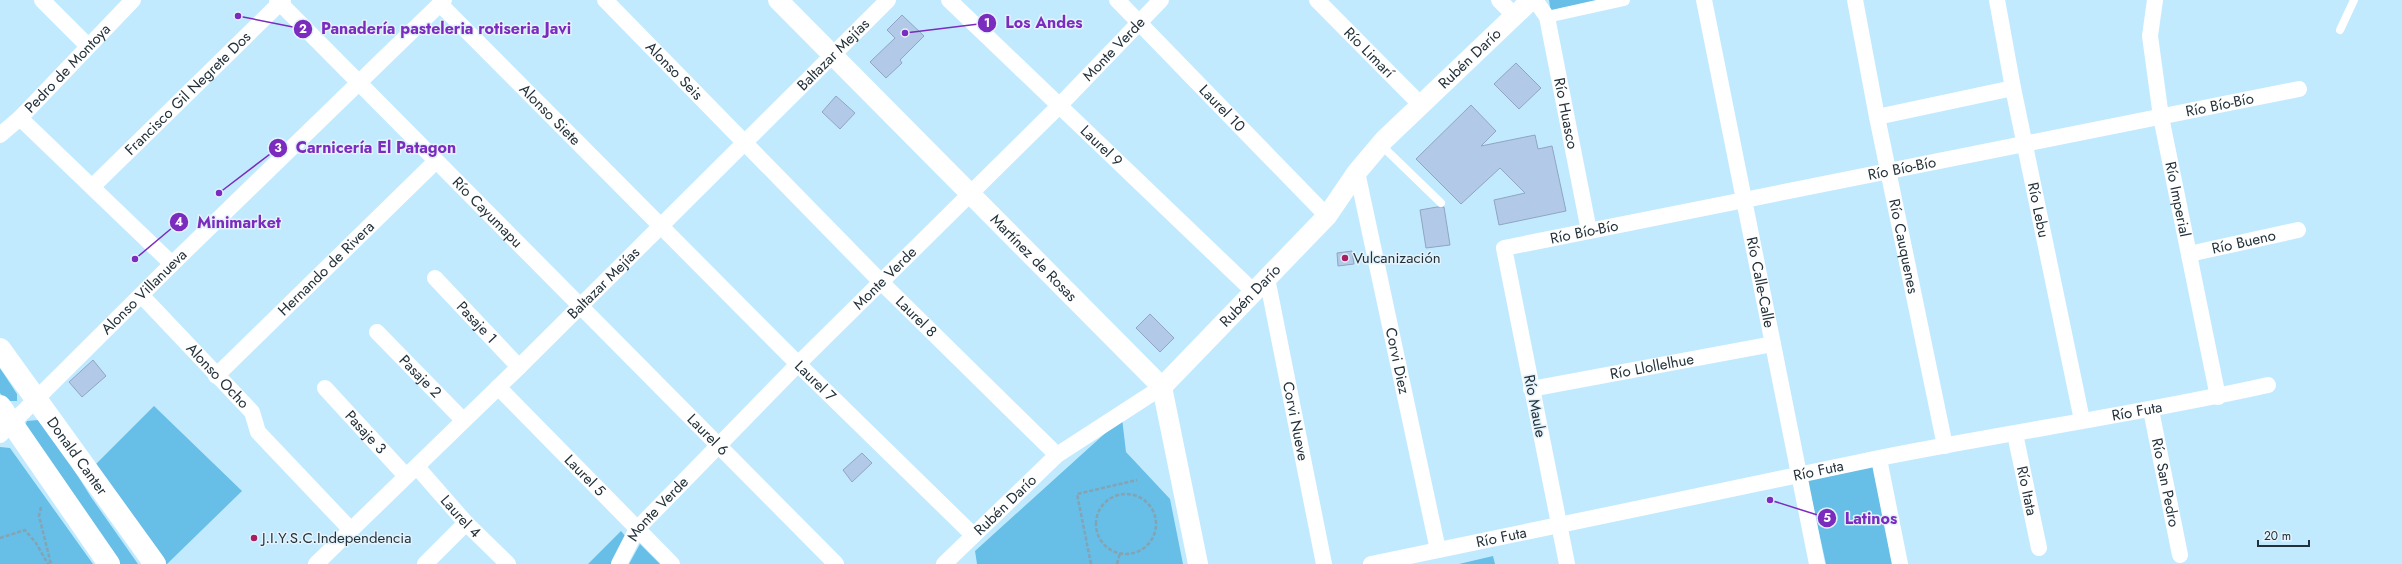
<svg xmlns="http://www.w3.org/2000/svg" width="2402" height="564" viewBox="0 0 2402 564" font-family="Jost,sans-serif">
<rect width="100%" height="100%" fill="#c2eaff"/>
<path fill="#67bee7" d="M1549,0H1610L1551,13Z
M0,368L17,394V401H6L0,393Z
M154,406L242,491L167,564H160L95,465Z
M1122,418L1126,452L1170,499L1183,564H977L975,551Z
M38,420L57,443L91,497L138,564H120L24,427L27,421Z
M0,447L10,448L93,564H0Z
M1874,466L1893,564H1826L1807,478Z
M621,531L626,537L612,564H588Z
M640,544L660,564H629Z
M1493,556L1495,564H1459Z"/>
<path fill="#b2c9e8" stroke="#8fa5c3" d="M902,15L924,36L900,60L902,63L886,78L870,62L895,38L887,30Z
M1516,63L1541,88L1519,109L1494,84Z
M836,96L855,113L840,129L822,112Z
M1471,105L1496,131L1481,146L1535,135L1538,149L1552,146L1566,211L1499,225L1494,200L1525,193L1500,168L1461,204L1416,159Z
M1437,207H1444L1450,245L1426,248L1420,210Z
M1352,251L1354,264L1338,266L1337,253Z
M1150,314L1174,338L1160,352L1136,328Z
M93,360L106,376L82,397L69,382Z
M862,453L872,463L852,482L843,470Z"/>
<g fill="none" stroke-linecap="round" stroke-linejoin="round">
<path stroke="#84a3b3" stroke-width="2.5" stroke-dasharray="4 2" stroke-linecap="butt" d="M1096 524a30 30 0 1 1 60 0a30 30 0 1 1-60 0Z
M41,507L39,516L51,564
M0,538L25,530L36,543L48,564
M1091,564L1077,494L1137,480
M1117,564L1120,553"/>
<path stroke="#fff" stroke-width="8" d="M2340,30L2354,0
M1380,144L1441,203"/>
<path stroke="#fff" stroke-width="12" d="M1547,17L1624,0"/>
<g stroke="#fff" stroke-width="16">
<path d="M42,0L88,46"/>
<path id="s1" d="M277,0L836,564"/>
<path id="s2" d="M605,0L880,281L1057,455"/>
<path id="s3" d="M949,0L1254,292"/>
<path id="s4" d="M1117,0L1327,216"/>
<path id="s5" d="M1317,0L1421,105"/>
<path d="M1499,0L1515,16"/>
<path id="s6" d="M1535,0L1547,17L1589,231"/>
<path id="s7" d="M1704,0L1817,564"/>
<path id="s8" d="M1855,0L1877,117L1945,446"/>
<path id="s9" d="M1997,0L2013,88L2082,420"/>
<path id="s10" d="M2155,0L2150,36L2161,117L2218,397"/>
<path id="s11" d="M440,4L798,364L972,534"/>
<path d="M1877,117L2013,88"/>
<path d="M20,118L172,264"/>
<path id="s12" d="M0,135L20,118L133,0"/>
<path id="s13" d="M1357,172L1438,550"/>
<path id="s14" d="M92,187L283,0"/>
<path id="s15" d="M2189,254L2298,230"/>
<path id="s16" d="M435,278L519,367"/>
<path id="s17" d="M1267,278L1324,564"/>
<path id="s18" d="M142,296L252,412L258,432L351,530"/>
<path id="s19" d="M377,332L463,420"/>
<path id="s20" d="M216,376L436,161"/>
<path id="s21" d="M498,387L672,564"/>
<path id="s22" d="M325,388L406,476"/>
<path id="s23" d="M1531,389L1773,344"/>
<path id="s24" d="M2151,410L2180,555"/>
<path id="s25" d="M2015,434L2039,548"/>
<path id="s26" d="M0,435L172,264L444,0"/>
<path d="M1879,459L1900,564"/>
<path id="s27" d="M417,467L466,523L508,564"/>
<path id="s28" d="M316,564L519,367L888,0"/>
<path d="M425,564L466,523"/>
<path id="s29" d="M619,564L637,529L798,364L1059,106L1161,0"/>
<path id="s30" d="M944,564L1057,455L1162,387"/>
<path id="s31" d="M1371,564C1540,530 1710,493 1879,458C2009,432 2139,414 2268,385"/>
<path id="s32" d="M1567,564L1504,248L2299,89"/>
</g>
<g stroke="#fff" stroke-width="20">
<path id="s33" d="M778,0L1162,387L1198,564"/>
<path id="s34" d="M1162,387L1327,216L1357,172L1384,140L1531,0"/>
</g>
<g stroke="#fff" stroke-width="22">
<path id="s35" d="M0,349L155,564"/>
<path d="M0,406L109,564"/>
</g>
</g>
<g fill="#a91e60" stroke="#e4f3fb" stroke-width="1.5">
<circle cx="1345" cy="258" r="4"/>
<circle cx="254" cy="538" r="4"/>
</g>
<g text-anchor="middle" stroke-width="3" stroke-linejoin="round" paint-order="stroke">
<g font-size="15" fill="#23323a" stroke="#e4f3fb">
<text dy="5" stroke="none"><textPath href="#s29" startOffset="716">Monte Verde</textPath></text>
<text dy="5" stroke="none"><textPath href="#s5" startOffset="74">Río Limarí</textPath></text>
<text dy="5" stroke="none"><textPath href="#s28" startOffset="726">Baltazar Mejías</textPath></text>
<text dy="5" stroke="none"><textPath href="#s34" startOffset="451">Rubén Darío</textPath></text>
<text dy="5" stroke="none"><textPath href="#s12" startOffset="95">Pedro de Montoya</textPath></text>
<text dy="5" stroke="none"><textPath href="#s2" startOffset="99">Alonso Seis</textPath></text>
<text dy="5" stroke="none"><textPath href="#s14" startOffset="134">Francisco Gil Negrete Dos</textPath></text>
<text dy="5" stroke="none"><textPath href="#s32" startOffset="1052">Río Bío-Bío</textPath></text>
<text dy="5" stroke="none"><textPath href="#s4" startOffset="151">Laurel 10</textPath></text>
<text dy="5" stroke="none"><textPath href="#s11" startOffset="156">Alonso Siete</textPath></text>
<text dy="5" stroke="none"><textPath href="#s6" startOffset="119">Río Huasco</textPath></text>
<text dy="5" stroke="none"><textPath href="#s3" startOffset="211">Laurel 9</textPath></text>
<text dy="5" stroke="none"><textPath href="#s32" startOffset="728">Río Bío-Bío</textPath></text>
<text dy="5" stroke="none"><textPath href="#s10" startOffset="202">Río Imperial</textPath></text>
<text dy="5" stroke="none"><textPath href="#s9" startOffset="214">Río Lebu</textPath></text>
<text dy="5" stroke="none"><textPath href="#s1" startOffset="299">Río Cayumapu</textPath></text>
<text dy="5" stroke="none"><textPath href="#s32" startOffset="404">Río Bío-Bío</textPath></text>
<text dy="5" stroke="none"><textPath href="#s15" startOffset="56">Río Bueno</textPath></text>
<text dy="5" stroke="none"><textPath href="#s8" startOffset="251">Río Cauquenes</textPath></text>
<text dy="5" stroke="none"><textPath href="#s33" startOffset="363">Martínez de Rosas</textPath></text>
<text dy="5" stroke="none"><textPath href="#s20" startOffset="154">Hernando de Rivera</textPath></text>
<text dy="5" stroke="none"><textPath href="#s29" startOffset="392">Monte Verde</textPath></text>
<text dy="5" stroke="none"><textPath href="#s7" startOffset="288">Río Calle-Calle</textPath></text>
<text dy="5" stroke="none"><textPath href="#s28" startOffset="402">Baltazar Mejías</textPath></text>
<text dy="5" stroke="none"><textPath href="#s26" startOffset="203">Alonso Villanueva</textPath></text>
<text dy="5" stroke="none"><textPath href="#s34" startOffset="127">Rubén Darío</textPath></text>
<text dy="5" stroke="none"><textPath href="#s2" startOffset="444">Laurel 8</textPath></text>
<text dy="5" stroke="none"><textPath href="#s16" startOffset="61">Pasaje 1</textPath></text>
<text dy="5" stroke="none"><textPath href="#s13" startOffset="193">Corvi Diez</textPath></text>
<text dy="5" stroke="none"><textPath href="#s23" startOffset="123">Río Llollelhue</textPath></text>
<text dy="5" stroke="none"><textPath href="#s18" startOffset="110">Alonso Ocho</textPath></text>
<text dy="5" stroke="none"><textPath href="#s19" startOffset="62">Pasaje 2</textPath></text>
<text dy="5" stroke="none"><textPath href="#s11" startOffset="532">Laurel 7</textPath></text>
<text transform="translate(1535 406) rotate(79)" y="5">Río Maule</text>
<text dy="5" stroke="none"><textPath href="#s31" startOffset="781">Río Futa</textPath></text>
<text dy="5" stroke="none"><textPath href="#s17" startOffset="146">Corvi Nueve</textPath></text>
<text dy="5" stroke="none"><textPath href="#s22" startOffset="60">Pasaje 3</textPath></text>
<text dy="5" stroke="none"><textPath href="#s1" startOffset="612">Laurel 6</textPath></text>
<text dy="5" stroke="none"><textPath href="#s35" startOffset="132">Donald Canter</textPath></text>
<text dy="5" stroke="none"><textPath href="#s31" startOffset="457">Río Futa</textPath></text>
<text dy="5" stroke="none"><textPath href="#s21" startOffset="124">Laurel 5</textPath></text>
<text dy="5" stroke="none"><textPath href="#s24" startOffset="74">Río San Pedro</textPath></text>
<text dy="5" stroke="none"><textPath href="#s25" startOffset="58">Río Itata</textPath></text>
<text dy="5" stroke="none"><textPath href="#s30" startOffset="85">Rubén Darío</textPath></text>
<text dy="5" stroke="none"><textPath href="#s29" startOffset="68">Monte Verde</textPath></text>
<text dy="5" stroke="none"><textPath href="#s27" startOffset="66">Laurel 4</textPath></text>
<text dy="5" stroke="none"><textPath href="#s31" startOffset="133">Río Futa</textPath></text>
</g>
<g font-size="15" fill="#23323a" stroke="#e4f3fb" text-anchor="start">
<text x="1353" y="263">Vulcanización</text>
<text x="262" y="543">J.I.Y.S.C.Independencia</text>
</g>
</g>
<path fill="none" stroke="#7b2cbf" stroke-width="1.5" d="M905 33L987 23M238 16L303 29M219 193L278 148M135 259L179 222M1770 500L1827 518"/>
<g fill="#7b2cbf" stroke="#e4f3fb" stroke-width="1.5">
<circle cx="905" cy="33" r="4"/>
<circle cx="238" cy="16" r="4"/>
<circle cx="219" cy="193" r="4"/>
<circle cx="135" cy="259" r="4"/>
<circle cx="1770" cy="500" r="4"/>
<circle cx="987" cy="23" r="10"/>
<circle cx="303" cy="29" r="10"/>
<circle cx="278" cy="148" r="10"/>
<circle cx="179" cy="222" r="10"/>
<circle cx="1827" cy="518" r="10"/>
</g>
<g font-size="12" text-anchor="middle" font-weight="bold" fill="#fff">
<text x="987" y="27">1</text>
<text x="303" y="33">2</text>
<text x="278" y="152">3</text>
<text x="179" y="226">4</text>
<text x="1827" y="522">5</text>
</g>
<g font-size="16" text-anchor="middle" font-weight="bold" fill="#7b2cbf" stroke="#e4f3fb" stroke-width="3" stroke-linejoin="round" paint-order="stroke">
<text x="1044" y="28">Los Andes</text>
<text x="446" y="34">Panadería pasteleria rotiseria Javi</text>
<text x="376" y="153">Carnicería El Patagon</text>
<text x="239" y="228">Minimarket</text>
<text x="1871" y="524">Latinos</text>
</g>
<path d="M2258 540v6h51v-6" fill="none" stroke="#23323a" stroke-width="2"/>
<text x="2264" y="540" font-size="12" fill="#23323a" stroke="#e4f3fb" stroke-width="3" paint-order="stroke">20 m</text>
</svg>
